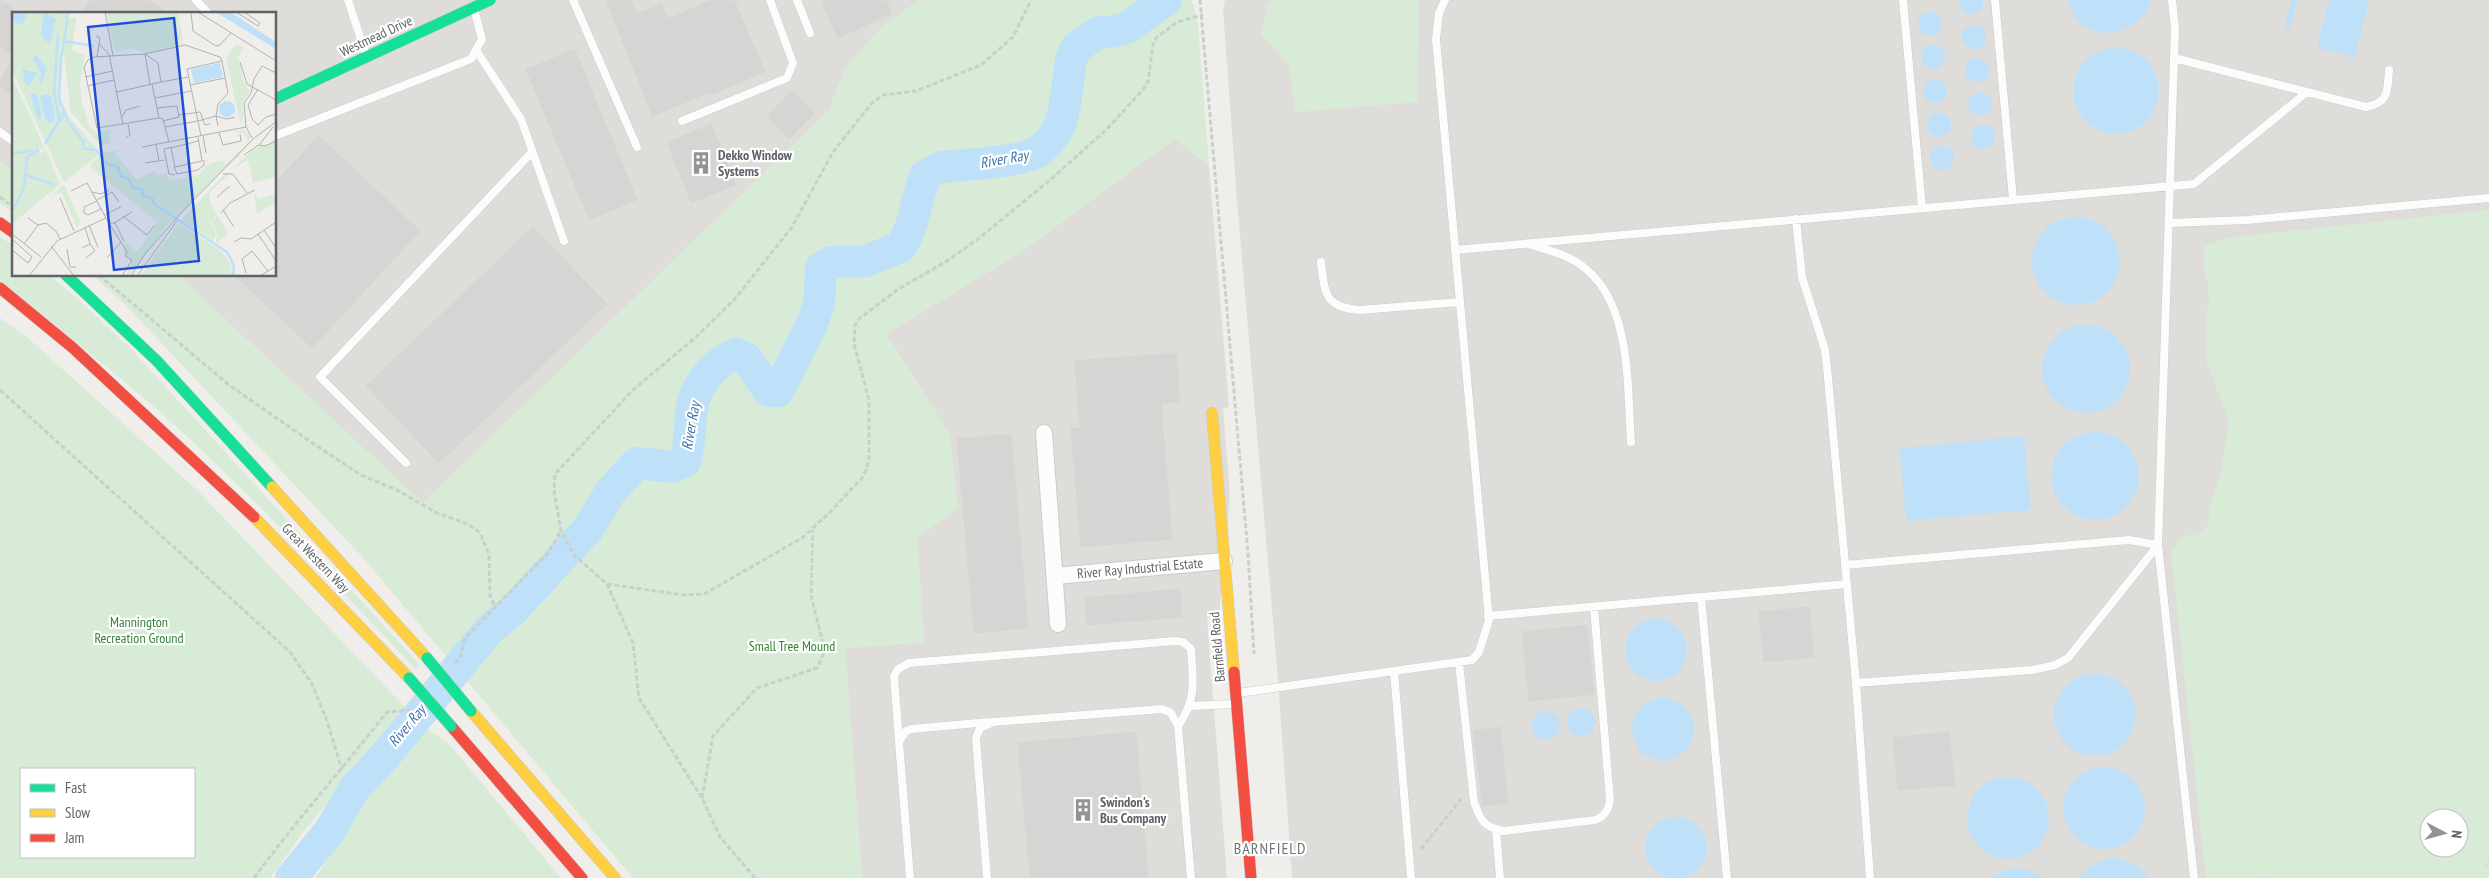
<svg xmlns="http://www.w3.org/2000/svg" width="2489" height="878" viewBox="0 0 2489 878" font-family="'PT Sans Narrow',sans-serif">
<rect width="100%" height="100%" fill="#efeeea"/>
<path fill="#dfddda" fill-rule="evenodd" d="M0,0H920L884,25L846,67L829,110L423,503L122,301L92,275H275V14H14V213L0,203Z
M1225,0H2489V878H1292L1278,680L1237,200L1223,9ZM2429,818H2459V848H2429Z
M1175,138L1209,166L1229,407L1223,408L1230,495L1219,617L1207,618L1227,878H862L845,648L924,642L917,538L950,435L886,334L1024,250Z"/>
<path fill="#d8ebd6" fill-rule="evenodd" d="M920,0H1190L1194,5L1198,25L1209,166L1174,138L1024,250L886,334L950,435L958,508L917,538L924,642L845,648L862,878H633L365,560L122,301L92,275H178L423,503L829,110L846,67L884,25Z
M1272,0H1419L1418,102L1295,112L1289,65L1261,35L1268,4Z
M0,162L14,171V213L0,203Z
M2489,210V858L2483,869L2489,865V878H2267L2264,875L2262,878H2206L2171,551L2182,538L2206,529L2210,518L2208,512L2221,472L2229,420L2207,364L2206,319L2209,301L2208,282L2205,277L2204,247L2226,238ZM2429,818H2459V848H2429Z
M0,236L14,247V275H49L79,300L131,349L420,665L415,669C338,586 260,504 177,427C120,376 59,328 0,280Z
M0,318L28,338L197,490L406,708L304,831L270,878H0ZM21,769H194V857H21Z
M418,727L429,730L450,745L561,878H315L392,760Z"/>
<path fill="#bfe0f9" d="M1960,0H1983V6L1979,12L1968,15L1960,8Z
M2068,0H2152C2137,41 2079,46 2068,0Z
M2329,0H2369L2355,57L2317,48Z
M1918 24a12 12 0 1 1 24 0a12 12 0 1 1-24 0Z
M1962 37a12 12 0 1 1 24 0a12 12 0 1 1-24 0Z
M1921 57a12 12 0 1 1 24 0a12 12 0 1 1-24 0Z
M2073 91a43 43 0 1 1 86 0a43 43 0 1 1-86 0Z
M1965 70a12 12 0 1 1 24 0a12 12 0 1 1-24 0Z
M1923 91a12 12 0 1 1 24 0a12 12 0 1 1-24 0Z
M1968 104a12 12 0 1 1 24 0a12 12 0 1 1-24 0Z
M1927 125a12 12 0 1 1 24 0a12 12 0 1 1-24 0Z
M1971 137a12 12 0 1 1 24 0a12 12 0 1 1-24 0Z
M1930 158a12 12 0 1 1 24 0a12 12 0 1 1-24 0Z
M2032 261a44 44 0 1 1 88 0a44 44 0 1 1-88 0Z
M2042 369a44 44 0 1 1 88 0a44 44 0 1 1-88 0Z
M2051 476a44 44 0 1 1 88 0a44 44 0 1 1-88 0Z
M2024,436L2031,510L1906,521L1899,448Z
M1625 650a31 31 0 1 1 62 0a31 31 0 1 1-62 0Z
M2054 715a41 41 0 1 1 82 0a41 41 0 1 1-82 0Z
M1632 729a31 31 0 1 1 62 0a31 31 0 1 1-62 0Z
M1567 722a14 14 0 1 1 28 0a14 14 0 1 1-28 0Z
M1532 725a14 14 0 1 1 28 0a14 14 0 1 1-28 0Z
M2063 808a41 41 0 1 1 82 0a41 41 0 1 1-82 0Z
M1967 818a41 41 0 1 1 82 0a41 41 0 1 1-82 0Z
M1645 848a31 31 0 1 1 62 0a31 31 0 1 1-62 0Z
M2116,858C2131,862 2140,866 2149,878H2079C2089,865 2100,860 2116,858Z
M2019,868L2033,872L2043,878H1991L2005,870Z"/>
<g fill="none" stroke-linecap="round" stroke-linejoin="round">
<path stroke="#bfe0f9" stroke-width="5.5" d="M2288,26L2294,0"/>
<path stroke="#bfe0f9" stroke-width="32" d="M291,878L329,832L355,788L385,756L488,631L514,609L588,529L611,491L637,463L672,467L685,461C691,443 689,425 692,407C697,383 714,363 736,354L746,358L769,391H778L811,326L819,304L821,268L831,262L866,261L901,247C915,225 916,200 925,176L941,167L997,162L1021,158L1037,153L1049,142L1060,126L1065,104L1071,60L1076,48L1099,32H1111L1127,28L1166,0"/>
</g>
<path fill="#d6d5d3" stroke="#deddd9" d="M0,0L14,8V57L0,48Z
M89,0H150L172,14H80Z
M605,0H632L637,13L662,3L668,18L709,0H735L766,72L711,96L710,93L652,117Z
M820,0H887L893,14L837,39Z
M575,48L638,200L589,221L525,69Z
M14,57V97L0,88V79Z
M792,89L816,113L789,140L766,117Z
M712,123L737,185L691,204L666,142Z
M319,135L421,231L312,349L233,275H275V181Z
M533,226L608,304L439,464L365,386Z
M1177,352L1181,402L1162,404L1173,540L1080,548L1070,428L1079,427L1074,360Z
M1012,433L1029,629L973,634L956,438Z
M1181,588L1183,618L1086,626L1084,597Z
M1810,606L1815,658L1763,663L1758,611Z
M1588,624L1595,695L1528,702L1521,631Z
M1501,726L1509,804L1482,807L1472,730Z
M1137,731L1149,878H1029L1017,742Z
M1950,731L1956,786L1897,791L1892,737Z"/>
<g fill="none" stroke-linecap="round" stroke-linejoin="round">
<defs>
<path id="lane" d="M196,0L209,14
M348,0L366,55
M573,0L637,147
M797,0L810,33
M1903,0L1922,208
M1995,0L2013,200
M2172,0L2175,28L2158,545L2194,878
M476,50L521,119L564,241
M2174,58L2366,107C2390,102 2387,91 2389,70
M682,121L787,78L793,63L770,0
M0,132L14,142
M275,136L471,59L482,39L474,9
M1796,219L1802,277L1825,350L1827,367L1856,683
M2169,223L2247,220L2489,198
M1531,245C1550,251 1570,255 1586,269C1632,307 1627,388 1631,442
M1455,250L2194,184L2307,92
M1321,262C1325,294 1324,307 1360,310L1460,302
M406,463L320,377L532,152
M1845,565L2129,540L2158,545L2068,658L2055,665L2032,670L1856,683L1870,878
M1701,597L1727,878
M1488,616L1847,584
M1459,663L1474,802C1481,821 1483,827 1504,831L1595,820C1605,816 1608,811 1610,800L1594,607
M1238,693L1394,671
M1190,706L1235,704
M899,742L894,676L898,669L909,663L1175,641L1183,642L1191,649C1193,681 1197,699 1178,726
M1496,829L1500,878
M910,878L899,742L906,731L911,729L989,722
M987,878L976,738L980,728L993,722L1162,709L1171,713L1178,726L1191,878
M1411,878L1394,671L1472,660L1479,652L1489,620L1436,39L1439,13L1445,0"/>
<path id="street" d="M1044,433L1058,624
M1055,576L1224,561"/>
<path id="fast" d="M275,99L490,0
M66,275L157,361L272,487"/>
<path id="slow" d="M1212,413L1234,672
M272,487L427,658
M254,517L409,678
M471,711L615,878"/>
<path id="jam" d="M0,223L14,233
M0,288L73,348L254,517
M1234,672L1251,878
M451,726L582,878"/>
</defs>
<use href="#lane" stroke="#cbcccc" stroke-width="9"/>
<use href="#street" stroke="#cbcccc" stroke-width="18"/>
<use href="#fast" stroke="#cacacb" stroke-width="12"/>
<use href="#slow" stroke="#cacacb" stroke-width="12"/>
<use href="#jam" stroke="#cacacb" stroke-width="12"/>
<path stroke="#cacfcc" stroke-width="3" stroke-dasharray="5 2.5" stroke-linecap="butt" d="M1200,0L1248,553L1254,654
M0,197L9,204
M99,275L229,385L311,442L361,475L397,490L437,513L468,524L480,533L489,555L490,595L495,607
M0,390L290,652L312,684L326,718L342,770
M607,584L683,595L704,594L802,538L828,514L862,478L866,470L869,459V400L854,344L855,325L860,318L897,290L947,261L978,239L1050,180L1105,131L1142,91L1148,82L1153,45L1156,38L1177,22L1203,15
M455,663L460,658L465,638L548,553L560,532
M702,798L713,736L757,688L817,668L825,651L811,596L813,530
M1421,849L1461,799
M254,878C296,821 343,768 387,712L410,710
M755,878L720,837L702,798L639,698L633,643L607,584L574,555L561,531L554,490L555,474L633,390L696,337L735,299L792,227L833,152L872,103L883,95L916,91L981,65L1013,37L1031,0"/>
<use href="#lane" stroke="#fdfcfc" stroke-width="8"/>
<use href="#street" stroke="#fdfcfc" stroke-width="16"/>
<use href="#fast" stroke="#16e098" stroke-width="11"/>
<use href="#slow" stroke="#ffcf43" stroke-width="11"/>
<use href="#jam" stroke="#f24e42" stroke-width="11"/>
<defs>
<path id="fast-bridge" d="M427,658L471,711
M409,678L451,726"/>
</defs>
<use href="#fast-bridge" stroke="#cacacb" stroke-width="12" stroke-linecap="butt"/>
<use href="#fast-bridge" stroke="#16e098" stroke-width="11"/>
</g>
<defs>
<symbol id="building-bare" viewBox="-9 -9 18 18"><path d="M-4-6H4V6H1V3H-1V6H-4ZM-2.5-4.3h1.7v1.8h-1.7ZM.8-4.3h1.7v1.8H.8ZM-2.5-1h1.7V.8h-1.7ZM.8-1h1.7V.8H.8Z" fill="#919496" stroke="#fff" stroke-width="2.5" paint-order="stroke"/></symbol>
</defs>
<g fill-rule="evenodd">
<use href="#building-bare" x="685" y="147" width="32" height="32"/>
<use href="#building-bare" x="1067" y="794" width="32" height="32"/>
</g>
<g text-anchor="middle" stroke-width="4.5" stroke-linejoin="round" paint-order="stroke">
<g font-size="14" fill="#5f6368" stroke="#fff">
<text transform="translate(376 36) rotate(-25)" y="5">Westmead Drive</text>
<text transform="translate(316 558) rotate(46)" y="5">Great Western Way</text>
<text transform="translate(1140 568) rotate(-5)" y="5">River Ray Industrial Estate</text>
<text transform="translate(1217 647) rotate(-95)" y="5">Barnfield Road</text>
</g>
<g font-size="14" font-weight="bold" fill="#5f6368" stroke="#fff" text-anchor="start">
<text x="718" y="160">Dekko Window<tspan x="718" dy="16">Systems</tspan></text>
<text x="1100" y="807">Swindon's<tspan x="1100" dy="16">Bus Company</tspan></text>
</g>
<g font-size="14" fill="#348238" stroke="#fff">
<text x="139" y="627">Mannington<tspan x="139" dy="16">Recreation Ground</tspan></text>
<text x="792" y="651">Small Tree Mound</text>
</g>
<g font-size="15" font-style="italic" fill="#4174aa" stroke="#fff">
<text transform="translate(1004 159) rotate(-10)" y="5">River Ray</text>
<text transform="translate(691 426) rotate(-80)" y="5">River Ray</text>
<text transform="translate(407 726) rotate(-50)" y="5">River Ray</text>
</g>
<g font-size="16" letter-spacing="1" fill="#70757a" stroke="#fff">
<text x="1270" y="854">BARNFIELD</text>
</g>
</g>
<g transform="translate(12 12)">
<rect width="264" height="264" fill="#efeeea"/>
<path d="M0,0H55L51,21L57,6L64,5L60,38L73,43L68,70L70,90L77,115L83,120L97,118L99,130L89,134L59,100L50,29L46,83L49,96L72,132L71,136L88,142L52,170L0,58ZM94,0H166L171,29L164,28L172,32L133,41L120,36L103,40ZM225,32L231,36L226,46L232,70L238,79L230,90L232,104L228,111L214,45ZM0,65L33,137L29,138L27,134V138L29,141L34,139L48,172L0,212ZM56,106L57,105L87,139L74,137ZM232,118L238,125L235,135L153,216L117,264H114L120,251L112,240V232L114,230L125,240L146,211L77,154L90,141L106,138L103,142L125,168L142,159L145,163L155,161L157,169L187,163L194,153L211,148L213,153L234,133L236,128L231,121L218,120ZM264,129V143L260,144L264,145L263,165L241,171L236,148L221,156L242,137ZM214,161H218L198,180L197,188L205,203L198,209L204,223L201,228L169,208ZM52,173L68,209L65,216L50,181L39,183ZM242,180L246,187L264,182V190L245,202ZM206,204L216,222L204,231L205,223L199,209ZM167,211L210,240L219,253L220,264H128Z" fill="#d8ebd6"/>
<path d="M0 5a7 7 0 1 1 14 0a7 7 0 1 1-14 0ZM32,0L44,7L38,31L32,28L29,21ZM204,0H218L232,9L264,30V37ZM24,43L35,57L29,72L27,69L29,61L21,47ZM208,51L211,65L182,71L179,57ZM10,57L25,61L18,73H14ZM18,82H25L30,105L26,107ZM36,82L39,84L43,106L38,112L33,106L28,84ZM207 97a8 8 0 1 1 16 0a8 8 0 1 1-16 0Z" fill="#bfe0f9"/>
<path fill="none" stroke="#bfe0f9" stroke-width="2.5" d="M56,0L49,49L47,86L56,109L72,131L71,136L85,139L95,152L106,155L109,164L117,167L120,175L132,178L130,184L140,186L142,192L215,240L222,254L221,264M46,22L42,81L48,111M51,29L81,34M33,132L52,100M0,142L21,138M14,163L43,173M0,199L12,176L15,146L27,137"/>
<path fill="none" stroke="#b1b2b2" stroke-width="1" d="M93,0L101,44M179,0L181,19L204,34L208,33L219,21M186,0L264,49M224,0L246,14L248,11L232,0M84,24L88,26L85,45M87,32L97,42L111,113M133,42L146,51L149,70L176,65M133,42L138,72M228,50L235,72L264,88M73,65L101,59M140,72L147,106M178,73L213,66M75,74L102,68M246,77L236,93L240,107L246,113L254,105L264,102M105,80L149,70M143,86L179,79M145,96L165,94L167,105L151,109M167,103L188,100L193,113L198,112M110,105L114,98L128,94M206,114L204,104L215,107L223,105M153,115L157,130M234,115L232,91L239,81L242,67L250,54L264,61M207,121L211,133L229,129L228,122M189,124L186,109L153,115L151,107L147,106L85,116L72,55L76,48L82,45L133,42L173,33L208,45L210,49L216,81L206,92L204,104L186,109L175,57L210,49M191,124L194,141M186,125L190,149L163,155L159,136L186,129M114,126L118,123L116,112M144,133L147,148M247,133L253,134L264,129M130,135L234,115L240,126M160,135L152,137L157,162L163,163M232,143L248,132L261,115M133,151L152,148M162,154L165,162L186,158L192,153V148M211,162H221L235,181M59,179L75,171L94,206M80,180L89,182L97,178M205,185L218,174M48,186L62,219M85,188L100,180L107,190M85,189L72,195V201L76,203L89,197M211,198L222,215M209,201L218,191L243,178M93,203L110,194M111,204L135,223L143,213M16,206L26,213L34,211L44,219L48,227M98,211H103L112,229M102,211L120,200M77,213L86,235M252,218L264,236M0,222L29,245M246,222L264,249M0,227L20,245L16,251L0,238M222,230L229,226L239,227L264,210M12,232L26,213M39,234L62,264M70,236L78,232L73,215M55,237L58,255H64M74,246L83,239L78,232M95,246L109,230M234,261L230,247L240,239L256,259M17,264L45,229L94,206L115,240L113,244L120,248L110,264M119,264L133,242L171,199L242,126L264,110M125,264L165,209M248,264L264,254"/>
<path fill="#1d4ed8" fill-opacity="0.15" stroke="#1d4ed8" stroke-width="2.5" d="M162,6L187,249L102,258L76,15Z"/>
<rect width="264" height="264" fill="none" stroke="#5f6368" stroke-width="2.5"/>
</g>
<rect x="20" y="768" width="175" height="90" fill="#ffffff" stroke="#bfc1c3"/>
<rect x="30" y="784" width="25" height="8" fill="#16e098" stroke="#bfc1c3"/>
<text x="65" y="793" font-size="15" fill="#5f6368">Fast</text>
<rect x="30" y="809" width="25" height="8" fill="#ffcf43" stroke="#bfc1c3"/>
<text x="65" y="818" font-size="15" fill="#5f6368">Slow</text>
<rect x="30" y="834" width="25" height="8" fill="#f24e42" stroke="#bfc1c3"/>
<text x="65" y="843" font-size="15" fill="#5f6368">Jam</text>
<g transform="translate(2444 833) rotate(96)"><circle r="24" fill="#ffffff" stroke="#bfc1c3"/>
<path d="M0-4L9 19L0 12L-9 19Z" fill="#919496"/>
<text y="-8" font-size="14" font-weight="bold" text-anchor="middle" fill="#5f6368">N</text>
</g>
</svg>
